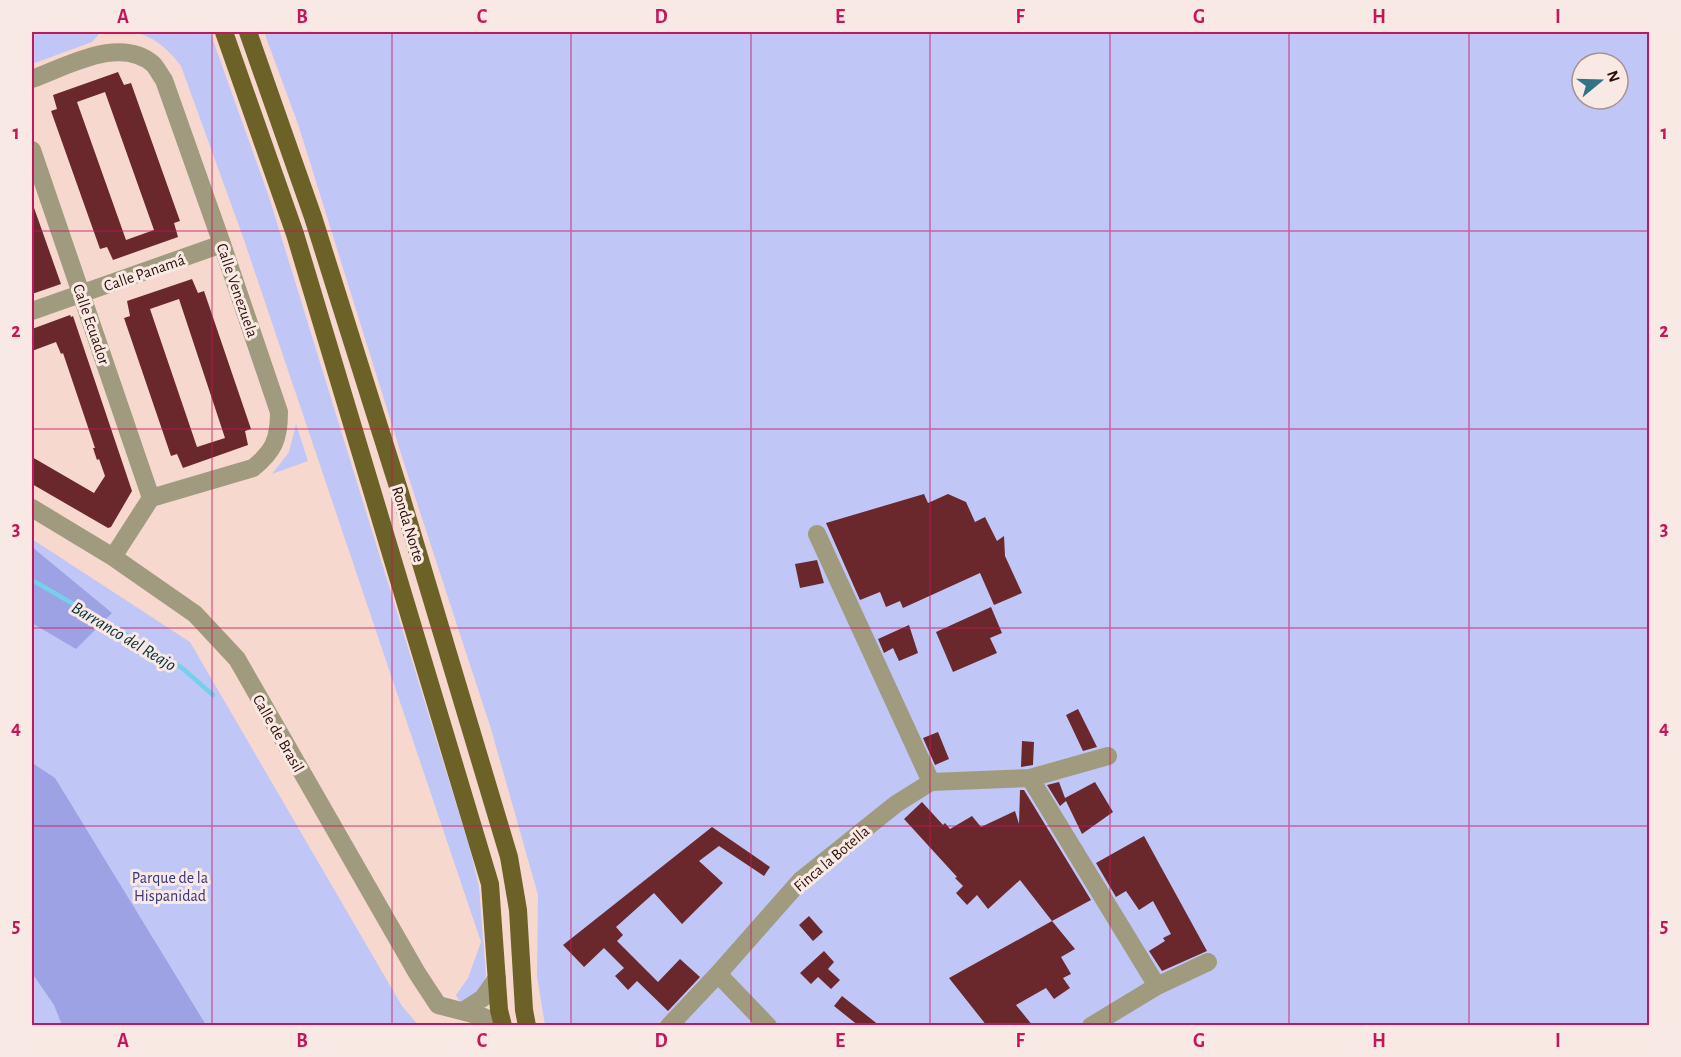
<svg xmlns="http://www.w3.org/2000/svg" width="1681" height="1057" viewBox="0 0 1681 1057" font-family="'Alegreya Sans',sans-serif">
<rect width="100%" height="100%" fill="#f7d8ce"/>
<path fill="#c0c6f6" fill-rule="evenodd" d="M32,32H105H101L92,42L32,64Z
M131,32H210L269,197L470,849L479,887L486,975C483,990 474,997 460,1002L456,995L468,978L481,942L243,237L181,66C168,49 153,35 131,32Z
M264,32H1649V1025H545L537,976L538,895L491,729L403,460L298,124ZM1582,63H1618V99H1582Z
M296,424L308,461L272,474L289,452Z
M32,539L190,642L402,1006L418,1025H32Z"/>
<path fill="#9ca2e3" d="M32,547L112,613L76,649L32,623Z
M32,763L55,778L206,1025H62L54,1005L32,973Z"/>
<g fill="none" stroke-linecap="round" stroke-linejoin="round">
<path stroke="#76d0eb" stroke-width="4.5" d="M32,580L156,652L182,668L213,695"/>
</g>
<path fill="#6a282c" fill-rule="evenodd" d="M118,72L124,85L131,83L180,221L174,223L178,237L113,260L107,247L100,249L51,111L57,109L53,95ZM105,92L154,230L126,240L77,102Z
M33,205L61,284L32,294V206Z
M192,279L198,293L204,291L251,429L245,431L248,445L183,468L177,454L171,456L124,318L130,316L127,301ZM179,299L225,438L197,447L150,309Z
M70,315L71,317L73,316L132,491L111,527L108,528L32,484V457L94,493L105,476L99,459L97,460L93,448H95L63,353L61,354L56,342L32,351V329Z
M924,494L928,503L948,494L966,502L975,522L985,517L997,541L1004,536L1005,556L1022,593L994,605L980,573L903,608L900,601L886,607L880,592L860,600L826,523Z
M817,560L824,583L800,588L795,564Z
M991,607L1002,633L990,638L997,653L953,672L936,632Z
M909,625L918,653L899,661L893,648L884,653L878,639Z
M1078,709L1097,747L1083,751L1066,715Z
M938,732L949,759L935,765L923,738Z
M1022,741L1034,742L1033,765L1021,767Z
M1059,782L1065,798L1095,782L1113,812L1082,834L1066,801L1060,806L1047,785Z
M1020,790H1024L1091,900L1052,921L1020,880L988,909L977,895L967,905L956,893L963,886L955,878L957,877L904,819L922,802L943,825L945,823L950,829L972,816L981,827L1015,811L1019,824Z
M712,827L770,867L764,876L719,846L699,861L723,883L682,924L654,893L616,927L623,935L617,941L658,982L680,959L700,977L668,1011L637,981L628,990L615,976L624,968L604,948L584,967L563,945Z
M1144,836L1207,951L1162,971L1149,951L1165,941L1163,938L1171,934L1153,901L1139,910L1126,891L1116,897L1096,863Z
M809,916L823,932L813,941L799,925Z
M1052,921L1075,949L1061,957L1071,974L1063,978L1070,988L1054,999L1046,988L1016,1005L1033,1026H987L949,978Z
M824,951L834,962L828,969L840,980L831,989L818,977L811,984L800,973Z
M842,996L880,1026H859L834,1006Z"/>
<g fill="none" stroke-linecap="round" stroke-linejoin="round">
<path stroke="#a09b7e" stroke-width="18" d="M32,79C66,67 120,35 153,64C157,68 160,75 164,80L222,244L279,412C279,439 274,451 253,468L151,498L113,557
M32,150L151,498
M32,311L222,244
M32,508L113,557L195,614L237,659L417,973L438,1005L484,1017L494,1026
M817,534L931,782
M1030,778L1157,986
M718,974L768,1026
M463,1011L483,998L497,978
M669,1026L718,974L801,880L896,804L931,782L1030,778L1108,756
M1091,1026L1157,986L1208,962"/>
<path stroke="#6c6227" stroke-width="18" d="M224,32L295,234L490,884L499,1010L503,1026
M248,32L313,217L400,493L509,857L518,910L524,1010L527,1026"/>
</g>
<path fill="none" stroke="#c2185b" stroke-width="1.5" stroke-opacity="0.55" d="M212,32V1026M392,32V1026M571,32V1026M751,32V1026M930,32V1026M1110,32V1026M1289,32V1026M1469,32V1026M32,231H1650M32,429H1650M32,628H1650M32,826H1650"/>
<g text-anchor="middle" stroke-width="6" stroke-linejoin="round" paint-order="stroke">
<g font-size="16" fill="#2a1007" stroke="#f9e9e4">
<text transform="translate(144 272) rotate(-19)" y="6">Calle Panamá</text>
<text transform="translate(238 290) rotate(71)" y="6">Calle Venezuela</text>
<text transform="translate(92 324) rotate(71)" y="6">Calle Ecuador</text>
<text transform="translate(409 524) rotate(73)" y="6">Ronda Norte</text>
<text transform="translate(279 733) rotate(60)" y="6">Calle de Brasil</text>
<text transform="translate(831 858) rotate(-40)" y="6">Finca la Botella</text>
</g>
<g font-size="16" fill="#363580" stroke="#f9e9e4">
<text x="170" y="883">Parque de la<tspan x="170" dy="18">Hispanidad</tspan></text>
</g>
<g font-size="18" font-style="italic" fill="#022f3a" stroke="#f9e9e4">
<text transform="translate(124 636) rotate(31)" y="6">Barranco del Reajo</text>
</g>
</g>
<rect width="1681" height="1057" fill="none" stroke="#f9e9e4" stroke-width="66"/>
<g transform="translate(1600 81) rotate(71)"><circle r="28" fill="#f9e9e4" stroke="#a6928c" stroke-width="1.5"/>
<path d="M0-4.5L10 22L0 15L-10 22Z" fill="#327386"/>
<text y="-9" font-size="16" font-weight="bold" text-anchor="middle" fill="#2a1007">N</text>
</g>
<rect x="33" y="33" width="1615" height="991" fill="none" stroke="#c2185b" stroke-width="2"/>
<g font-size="20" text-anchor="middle" font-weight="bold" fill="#c2185b">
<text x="123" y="23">A</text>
<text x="302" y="23">B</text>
<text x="482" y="23">C</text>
<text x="661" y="23">D</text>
<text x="840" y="23">E</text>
<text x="1020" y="23">F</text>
<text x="1199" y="23">G</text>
<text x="1379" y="23">H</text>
<text x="1558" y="23">I</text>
<text x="16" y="139">1</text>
<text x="1664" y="139">1</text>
<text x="16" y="337">2</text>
<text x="1664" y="337">2</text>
<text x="16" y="535">3</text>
<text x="1664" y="535">3</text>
<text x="16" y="734">4</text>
<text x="1664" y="734">4</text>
<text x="16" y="932">5</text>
<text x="1664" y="932">5</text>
<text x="123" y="1047">A</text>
<text x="302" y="1047">B</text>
<text x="482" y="1047">C</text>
<text x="661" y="1047">D</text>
<text x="840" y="1047">E</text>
<text x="1020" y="1047">F</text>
<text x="1199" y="1047">G</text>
<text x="1379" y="1047">H</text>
<text x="1558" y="1047">I</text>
</g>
</svg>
